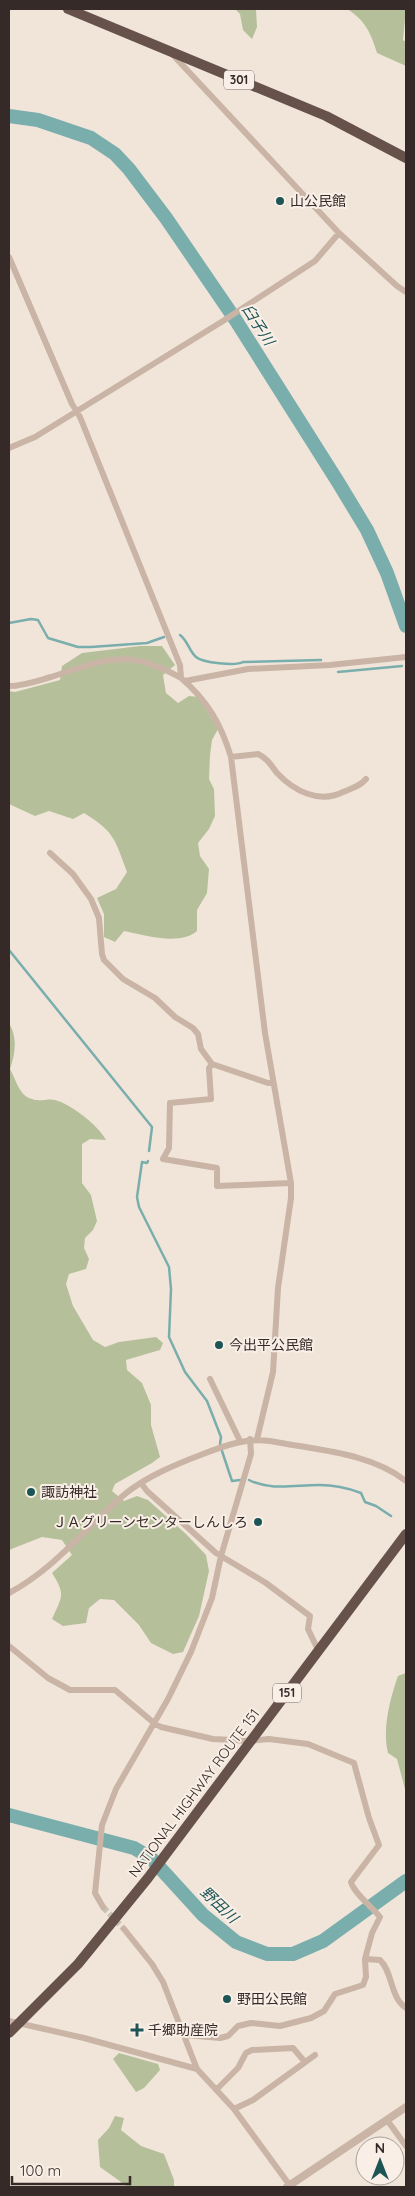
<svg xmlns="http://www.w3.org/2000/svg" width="415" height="2196" viewBox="0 0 415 2196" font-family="Quicksand,'Noto Sans JP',sans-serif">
<rect width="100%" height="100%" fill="#f1e5da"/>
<path fill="#b5c09a" d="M235,9H256L257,27L252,39L243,30L240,14Z
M347,9H406L403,40L406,42V66L377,53C371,33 365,20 347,9Z
M140,646H162L175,665L163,675L166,693L178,703L189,696L199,697L218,729L212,740L210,755L209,779L214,789L215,816L209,829L198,843L200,856L209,869L207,893L197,910V931C180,946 144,935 124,931L115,942L104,937V914L97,898L116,889L127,872C115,840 115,832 84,813L73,819L49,811L35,816L9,804V691L15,692L60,680L62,666L82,653Z
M9,1023C18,1038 15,1054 10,1069C16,1079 19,1096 32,1099C39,1102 48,1098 55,1100C71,1104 99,1126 106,1140L90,1139L82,1144V1183L91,1195L97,1221L93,1230L85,1238L84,1248L89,1259L86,1269L69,1274L66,1284L73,1306L93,1340L105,1347L119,1342L156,1337L163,1343L160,1350L126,1360L127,1370L142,1383L151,1405V1425L160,1457L152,1463L115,1484L112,1491L124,1501L137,1496L148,1500L186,1534L206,1555L209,1571L199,1616L183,1652L173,1654L151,1643L139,1625L114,1600L100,1599L89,1608L86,1623L63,1626L52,1619C62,1596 66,1595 52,1573L72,1555L62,1540L42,1537L9,1550Z
M406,1673V1793L397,1759L388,1753C382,1730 390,1698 398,1676Z
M119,2053L158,2064L160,2070L144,2088L136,2092L113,2059Z
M115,2116L124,2118L121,2130L141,2146L164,2154L174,2180V2187H128L100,2167L98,2140L109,2128Z"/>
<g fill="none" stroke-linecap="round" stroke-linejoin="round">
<path stroke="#79aead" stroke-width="2.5" d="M9,623L31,619L38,620L48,638L78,647H91L147,643L164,637
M180,635C188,641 189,651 196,657C203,663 236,666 243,662L321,660
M338,672L402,666
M9,950L152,1127L149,1151
M148,1161L147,1163L142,1162L137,1197L139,1207L169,1267L171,1289L169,1337L185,1372L207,1401L221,1437L220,1444
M222,1451L232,1481L240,1480
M249,1480C271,1491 295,1485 319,1485C332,1485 348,1488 361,1493L365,1502L376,1506L391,1516"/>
<path stroke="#79aead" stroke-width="14" d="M9,116L38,120L91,138L115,154L129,169L166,218L235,319L338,482L367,530L387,573L406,626
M9,1815L134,1848L151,1858L203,1915L236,1942L267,1954H293L323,1941L406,1881"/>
<path stroke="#cbc0b6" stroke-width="6" stroke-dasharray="6 3" stroke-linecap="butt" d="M103,1907L124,1929"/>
<path stroke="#c9b4a6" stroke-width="6" d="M173,55L339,233L397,286L406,292
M9,257L72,404L80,417L180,665L181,678C207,700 221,724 231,757L265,1033L291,1183V1198L278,1288L273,1372L257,1439
M9,448L35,437L223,321L315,261L339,233
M185,681L248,669L330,665L406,657
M9,686C23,686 37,681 51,677C105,660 127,647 181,678
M231,757L258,754C267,758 271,765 277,773C294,791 319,804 343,792C352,788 359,787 366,779
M50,853L73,874L91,899L99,918L102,954L104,960L123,979L155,998L175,1017L193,1028L198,1034L201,1049L212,1064L268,1083H273
M212,1064L209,1068L211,1099L170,1103L169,1148L163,1159L217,1168V1186L291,1183
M210,1379L240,1441
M141,1483L147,1491L216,1553L266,1583L310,1616L308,1629L319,1652
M9,1593C55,1569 86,1527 125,1494C147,1476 177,1464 203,1454C226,1445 246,1438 270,1441C315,1450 369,1452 406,1481
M9,1646L48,1678L70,1690H115L154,1723L161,1727L213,1739L250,1741L269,1739L308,1744L354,1763L369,1818L379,1845L351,1882C353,1892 373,1908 380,1917L372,1933L365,1959L366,1977L363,1985L335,1994L324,2011L311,2018L280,2026L251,2023L238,2026L228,2036L220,2038L185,2035
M103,1907L95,1893L102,1825L116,1789L168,1699L191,1652L212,1598L221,1556L251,1454L250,1439
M124,1929L152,1964L163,1982L197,2069
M365,1959L380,1960C393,1972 390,1998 406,2008
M9,2021L84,2038L197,2069L234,2109L291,2187
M216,2090L238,2068L246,2053L252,2050L293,2048L305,2062
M234,2109L253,2100L315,2055
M387,2120L406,2146"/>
<path stroke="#c9b4a6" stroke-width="8" d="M287,2187L406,2107"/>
<path stroke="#66524b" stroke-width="10" d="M68,9L326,116L406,158
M9,2033L78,1964L148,1878L406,1534"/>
</g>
<g fill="#1d5556" stroke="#f9efe6" stroke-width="2">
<circle cx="280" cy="201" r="5"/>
<circle cx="219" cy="1345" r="5"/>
<circle cx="31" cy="1492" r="5"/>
<circle cx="258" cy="1522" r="5"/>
<circle cx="227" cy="1999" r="5"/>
<path d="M134.5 2022.5h5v5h5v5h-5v5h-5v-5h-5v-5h5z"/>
</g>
<g text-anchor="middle" stroke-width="4" stroke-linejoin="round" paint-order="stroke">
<g fill="#f9efe6" stroke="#706560" stroke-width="1">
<rect x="224" y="70.5" width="30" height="19" rx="4"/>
<rect x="273" y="1683.5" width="28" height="19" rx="4"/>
</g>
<g font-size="12" font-weight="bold" fill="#352a27">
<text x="239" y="84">301</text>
<text x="287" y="1697">151</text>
</g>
<g font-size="14" fill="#352a27" stroke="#f9efe6" text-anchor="start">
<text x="290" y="206">山公民館</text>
<text x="229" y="1350">今出平公民館</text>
<text x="41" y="1497">諏訪神社</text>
<text x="248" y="1527" text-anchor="end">ＪＡグリーンセンターしんしろ</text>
<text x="237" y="2004">野田公民館</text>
<text x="148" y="2035">千郷助産院</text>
</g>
<g font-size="14" fill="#352a27" stroke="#f9efe6">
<text transform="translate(194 1793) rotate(-53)" y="5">NATIONAL HIGHWAY ROUTE 151</text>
</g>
<g font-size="15" font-style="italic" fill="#1d5556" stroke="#f9efe6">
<text transform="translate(258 325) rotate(57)" y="5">臼子川</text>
<text transform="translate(219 1905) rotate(43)" y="5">野田川</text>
</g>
</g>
<rect width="415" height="2196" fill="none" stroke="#352a27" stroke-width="20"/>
<g transform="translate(380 2161)"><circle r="24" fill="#f9efe6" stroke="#aba09a"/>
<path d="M0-4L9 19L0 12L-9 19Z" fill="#1d5556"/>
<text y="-8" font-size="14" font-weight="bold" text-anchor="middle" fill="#352a27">N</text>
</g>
<path d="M12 2176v8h118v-8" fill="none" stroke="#352a27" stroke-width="2.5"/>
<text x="20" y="2176" font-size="15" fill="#352a27" stroke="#f9efe6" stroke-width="4" paint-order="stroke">100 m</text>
</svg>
